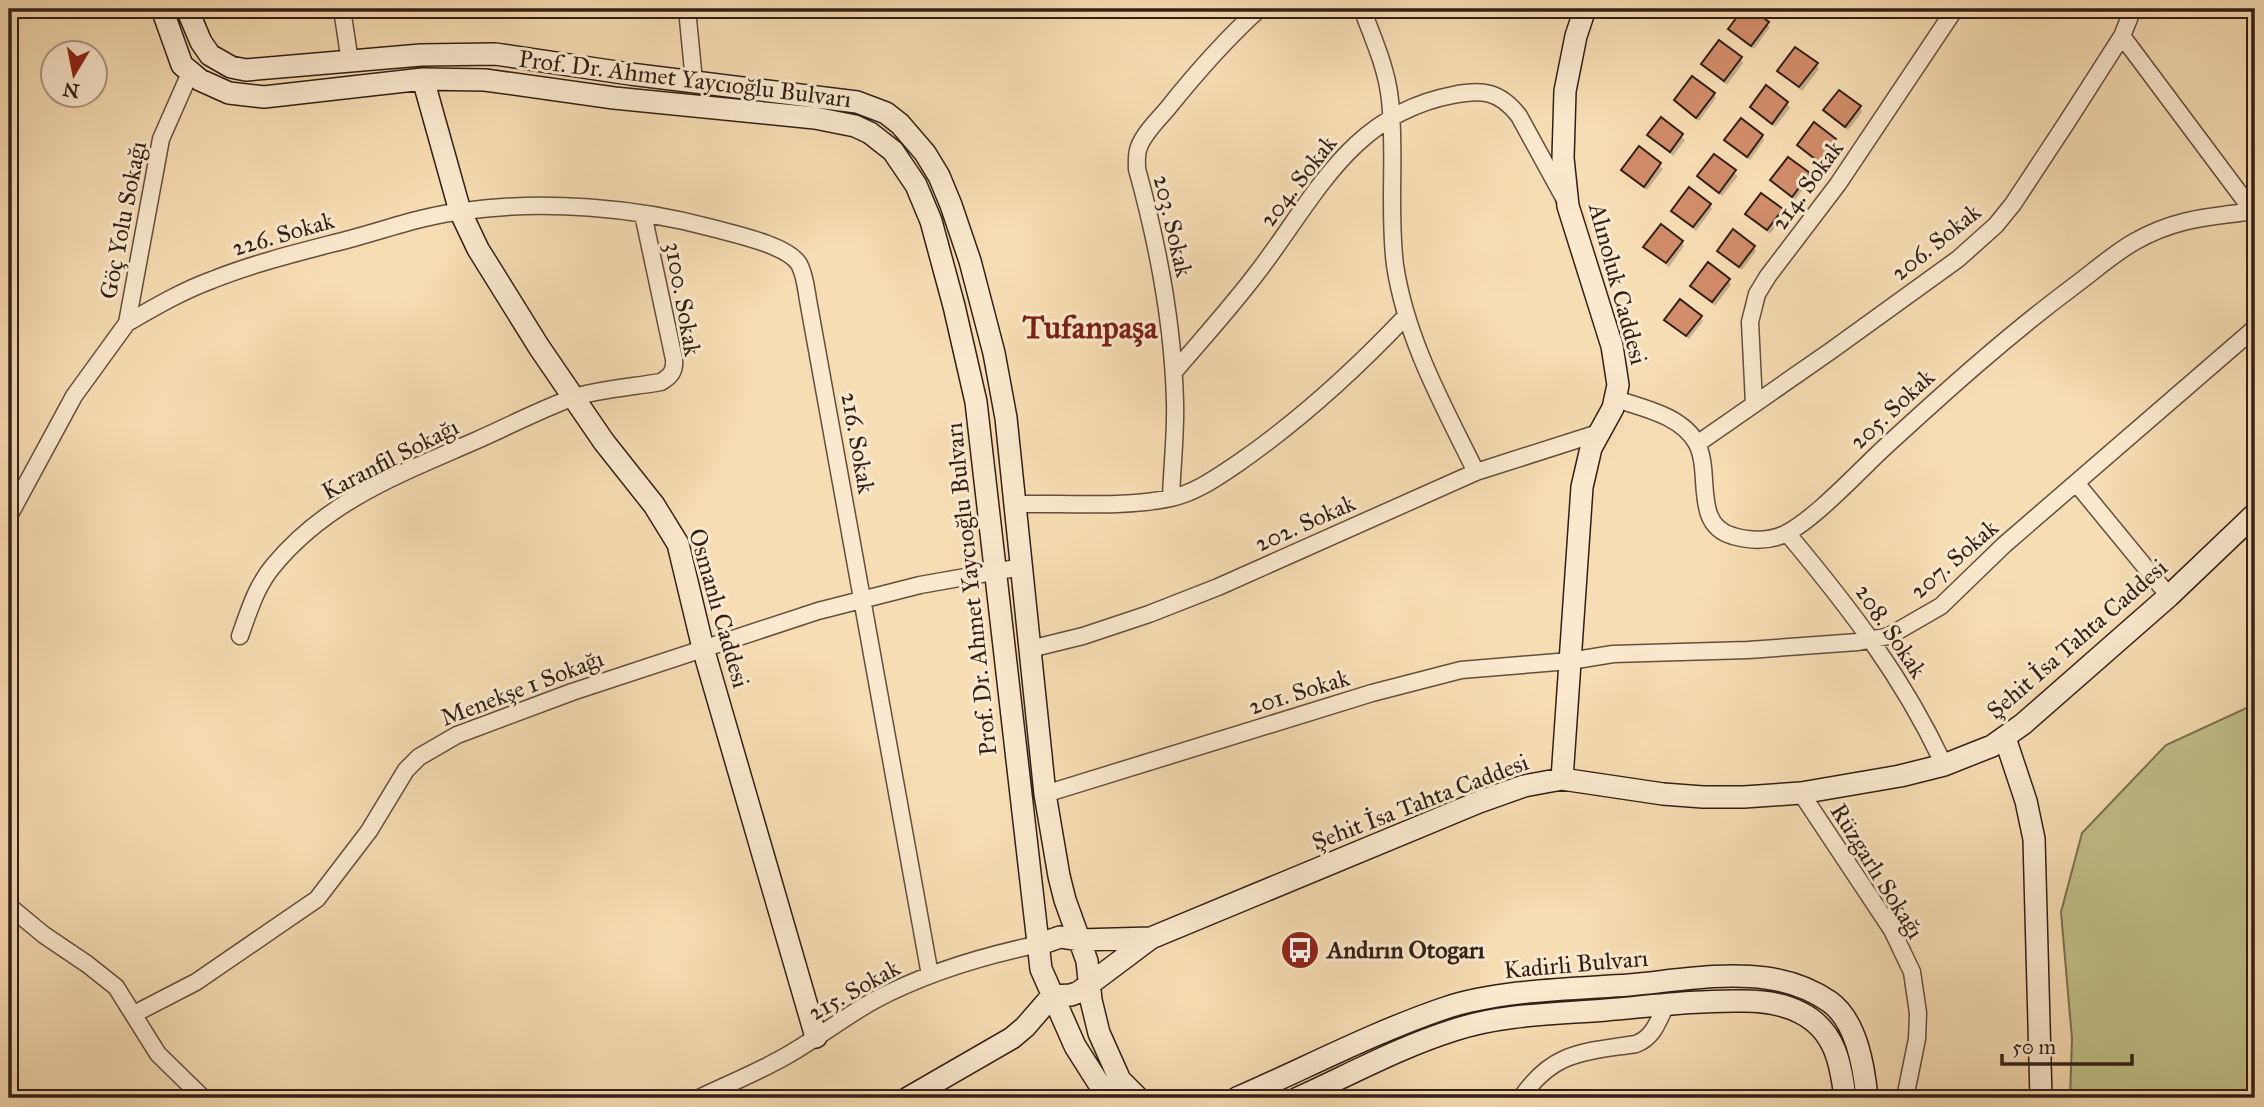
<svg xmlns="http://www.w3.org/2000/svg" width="2264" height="1107" viewBox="0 0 2264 1107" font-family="'IM FELL Great Primer',serif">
<rect width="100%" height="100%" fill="#f7ddb3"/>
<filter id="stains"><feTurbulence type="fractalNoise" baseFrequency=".00286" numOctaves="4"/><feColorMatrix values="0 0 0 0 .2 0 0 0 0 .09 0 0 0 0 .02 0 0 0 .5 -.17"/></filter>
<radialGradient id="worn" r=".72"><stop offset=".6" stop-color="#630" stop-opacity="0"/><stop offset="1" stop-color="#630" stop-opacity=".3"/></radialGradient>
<path fill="#c1c089" stroke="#7a7050" stroke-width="2" d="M2255,704V1098H2070L2072,1039L2061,912L2082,833L2166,745Z"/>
<path fill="#0003" d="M1745,9H1749L1770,27L1754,49L1730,29Z
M1773,9H1784L1780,14Z
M1740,58L1743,63L1727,85L1703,64Z
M1816,64L1819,69L1802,91L1779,71Z
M1714,94L1716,98L1699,121L1676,101Z
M1787,103L1790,108L1775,127L1752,107Z
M1860,107L1862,112L1848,130L1825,111Z
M1661,120L1685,140L1673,156L1649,136Z
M1762,136L1764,140L1750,160L1727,140Z
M1835,140L1837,144L1822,165L1799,146Z
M1639,149L1663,169L1647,190L1623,170Z
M1714,156L1738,176L1722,196L1699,176Z
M1808,175L1811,179L1795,200L1772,180Z
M1710,205L1712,209L1696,231L1673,211Z
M1781,210L1784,215L1770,234L1747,214Z
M1682,242L1684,246L1669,267L1645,247Z
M1753,247L1756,251L1742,270L1719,251Z
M1728,280L1731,285L1715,306L1692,286Z
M1701,317L1703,321L1689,339L1667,320Z"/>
<path fill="#d28d6a" stroke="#331f17" stroke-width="2" d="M1743,9H1752L1769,22L1751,46L1728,29Z
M1719,40L1742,57L1724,81L1701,64Z
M1795,47L1818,63L1799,87L1777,71Z
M1692,76L1715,93L1696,118L1674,100Z
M1766,85L1788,102L1772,124L1750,107Z
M1839,90L1861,106L1845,127L1823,110Z
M1661,117L1683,134L1670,152L1647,135Z
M1741,118L1763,135L1747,157L1724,140Z
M1814,122L1836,139L1819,162L1797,145Z
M1639,146L1661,163L1644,187L1621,170Z
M1714,154L1736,170L1719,193L1697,176Z
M1788,157L1810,173L1792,197L1770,180Z
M1689,187L1711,204L1693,227L1671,211Z
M1761,193L1783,209L1767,230L1745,214Z
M1661,224L1683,241L1666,263L1643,247Z
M1733,229L1755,246L1739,267L1717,251Z
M1708,262L1730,279L1712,302L1690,286Z
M1680,299L1702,316L1686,336L1664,320Z"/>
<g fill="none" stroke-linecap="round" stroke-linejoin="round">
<defs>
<path id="street" d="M342,9L350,62
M687,9L694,81
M1362,9C1373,38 1387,69 1390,100C1396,155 1388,210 1395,265C1406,339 1443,405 1476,472
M2122,36L2255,214
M127,323C155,307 182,291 212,280C257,262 304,251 350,239C387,229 426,215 464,211C543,200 635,207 712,228C734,234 787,245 799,264C805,275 806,288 808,300L930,975
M1174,372C1203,338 1233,305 1260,269C1316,195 1352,114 1453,95C1482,89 1500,91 1519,116L1564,198
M1616,399C1643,408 1683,416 1697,444C1712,473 1692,525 1733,536C1750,541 1769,541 1785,534C1815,519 1858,472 1885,447C1946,391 2007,336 2074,286C2093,272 2113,254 2134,242C2176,218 2209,217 2255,211
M1754,404L1750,322L1757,294L1768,276L1838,184L1955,9
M1697,444L1832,350L1958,259L1996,225L2013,204L2067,122L2122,36L2133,9
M2077,484L2169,596
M1171,498C1172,466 1176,434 1175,402C1173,321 1158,245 1137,169C1137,161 1136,154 1139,147C1144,133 1158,120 1168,108C1196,73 1225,40 1259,9
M1015,504C1062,503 1126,508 1171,498C1195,493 1216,478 1237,464C1299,421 1354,371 1406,316
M9,516L74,396L127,323L161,139L190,73
M1787,533C1849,607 1903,677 1944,765
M240,636C249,611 256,586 274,565C328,500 400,474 475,441C507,427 539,410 572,398C598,389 633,387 661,382C671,376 675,371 674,359L643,214
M1030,649L1083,636L1149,614L1218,587L1476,472L1598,433
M1801,793L1892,930L1912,972L1918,1013L1917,1039L1905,1098
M1045,794L1372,693L1461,670L1570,661L1613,654L1748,650L1858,642L1889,636L1941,606L2004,545L2255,328
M9,906L44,935L87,964L116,987L158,1054L203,1098
M134,1014L196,982L317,899L369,831L406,770L419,757L457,735L572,692L818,611L920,585L1022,567
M699,1098C728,1084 758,1072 786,1056C816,1039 843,1018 873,1001C925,973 982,956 1040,944
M1521,1098C1553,1051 1584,1052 1636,1044C1654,1037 1658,1021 1666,1005"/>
<path id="secondary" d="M162,9L182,65L200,80L229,93L264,97L423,79L485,80L614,98L815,118L855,126L870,133L893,151L916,185L931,221L954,306L976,402L1041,969L1075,1046L1108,1098
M187,9L201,42L210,55L231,67L246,70L421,55L495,54L630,74L857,102L886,113L900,124L925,153L939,176L951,205L970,261L994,353L1006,418L1045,794L1059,876L1065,900L1087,961L1091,1000L1099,1033L1120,1080L1138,1098
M423,79L460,211L478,249L539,347L604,442L654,505L678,544L703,648L816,1037
M2005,738L2026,801L2034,839L2041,1098
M1562,779L1582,487L1591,448L1613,408L1618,385L1612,346L1568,206L1563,158L1565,91L1576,36L1585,9
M1040,944L1060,937L1079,940L1151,938
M908,1098L1012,1038L1025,1027L1052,996L1071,995L1079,992L1151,938L1479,802L1524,786L1562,779L1663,794L1703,797H1744L1801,793L1900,776L1944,765L1992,746L2023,724L2169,596L2255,514
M1237,1098C1306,1068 1374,1032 1445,1008C1499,990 1572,989 1629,985C1673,981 1721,972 1766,978C1788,981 1811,989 1830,1002C1857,1022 1864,1067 1867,1098
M1298,1098C1349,1075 1400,1047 1454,1030C1502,1014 1556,1014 1606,1010C1652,1006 1698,1000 1744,1001C1763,1001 1784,1004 1801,1013C1835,1030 1841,1064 1845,1098"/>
</defs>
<use href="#street" stroke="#644e3e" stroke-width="19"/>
<use href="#secondary" stroke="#331f17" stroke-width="24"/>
<use href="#street" stroke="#fae9ce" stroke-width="16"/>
<use href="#secondary" stroke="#fae9ce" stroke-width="21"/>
</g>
<defs>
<symbol id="bus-disc" viewBox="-11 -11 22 22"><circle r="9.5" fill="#8f2418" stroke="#fae9ce"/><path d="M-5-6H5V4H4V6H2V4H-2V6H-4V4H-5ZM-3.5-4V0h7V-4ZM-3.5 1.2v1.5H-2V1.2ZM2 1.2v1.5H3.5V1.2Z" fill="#fff"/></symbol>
</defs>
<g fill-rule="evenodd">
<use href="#bus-disc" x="1278" y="928" width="44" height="44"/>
</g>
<g text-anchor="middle" stroke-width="6" stroke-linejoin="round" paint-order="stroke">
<g font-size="24" fill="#331f17" stroke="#fae9ce">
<text transform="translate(685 79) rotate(7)" y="8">Prof. Dr. Ahmet Yaycıoğlu Bulvarı</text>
<text transform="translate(1298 181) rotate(-52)" y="8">204. Sokak</text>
<text transform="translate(1807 185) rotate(-54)" y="8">214. Sokak</text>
<text transform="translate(123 220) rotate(-79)" y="8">Göç Yolu Sokağı</text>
<text transform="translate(1173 226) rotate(77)" y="8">203. Sokak</text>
<text transform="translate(283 234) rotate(-16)" y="8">226. Sokak</text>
<text transform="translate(1936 242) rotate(-39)" y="8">206. Sokak</text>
<text transform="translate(1618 284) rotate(75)" y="8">Alınoluk Caddesi</text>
<text transform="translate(683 299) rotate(80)" y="8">3100. Sokak</text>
<text transform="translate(1892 409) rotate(-43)" y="8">205. Sokak</text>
<text transform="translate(858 443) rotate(80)" y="8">216. Sokak</text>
<text transform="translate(390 459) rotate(-27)" y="8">Karanfil Sokağı</text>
<text transform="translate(1305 523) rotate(-24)" y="8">202. Sokak</text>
<text transform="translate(1954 559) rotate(-41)" y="8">207. Sokak</text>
<text transform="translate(971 589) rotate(-96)" y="8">Prof. Dr. Ahmet Yaycıoğlu Bulvarı</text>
<text transform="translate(719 608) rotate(74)" y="8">Osmanlı Caddesi</text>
<text transform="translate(1891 631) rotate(56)" y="8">208. Sokak</text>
<text transform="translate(2077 639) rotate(-41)" y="8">Şehit İsa Tahta Caddesi</text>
<text transform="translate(522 688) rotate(-21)" y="8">Menekşe 1 Sokağı</text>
<text transform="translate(1299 692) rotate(-17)" y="8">201. Sokak</text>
<text transform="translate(1420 802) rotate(-21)" y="8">Şehit İsa Tahta Caddesi</text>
<text transform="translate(1877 871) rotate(58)" y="8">Rüzgarlı Sokağı</text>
<text transform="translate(1576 964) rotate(-5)" y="8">Kadirli Bulvarı</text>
<text transform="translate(854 990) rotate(-29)" y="8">215. Sokak</text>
</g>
<g font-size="24" font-weight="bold" fill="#331f17" stroke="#fae9ce" text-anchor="start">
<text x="1327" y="958">Andırın Otogarı</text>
</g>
<g font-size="32" font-weight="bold" fill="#7a1f14" stroke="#fae9ce">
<text x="1090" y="338">Tufanpaşa</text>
</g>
</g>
<rect width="2264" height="1107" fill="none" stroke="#f7ddb3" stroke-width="35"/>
<rect x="10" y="10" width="2243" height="1086" fill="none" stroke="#331f17" stroke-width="3.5"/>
<rect x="18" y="18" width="2229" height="1072" fill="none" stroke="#331f17" stroke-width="2"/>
<g transform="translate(74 74) rotate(190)"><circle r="33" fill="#fae9ce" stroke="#aa9885" stroke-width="2"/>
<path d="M0-5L12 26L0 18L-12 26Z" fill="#8f2418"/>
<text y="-10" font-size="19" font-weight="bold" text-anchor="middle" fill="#331f17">N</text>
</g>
<path d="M2002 1054v10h130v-10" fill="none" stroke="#331f17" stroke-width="3.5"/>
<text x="2012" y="1054" font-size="21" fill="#331f17" stroke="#fae9ce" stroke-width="5" paint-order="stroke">50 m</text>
<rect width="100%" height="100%" filter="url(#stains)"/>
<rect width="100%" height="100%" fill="url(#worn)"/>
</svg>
